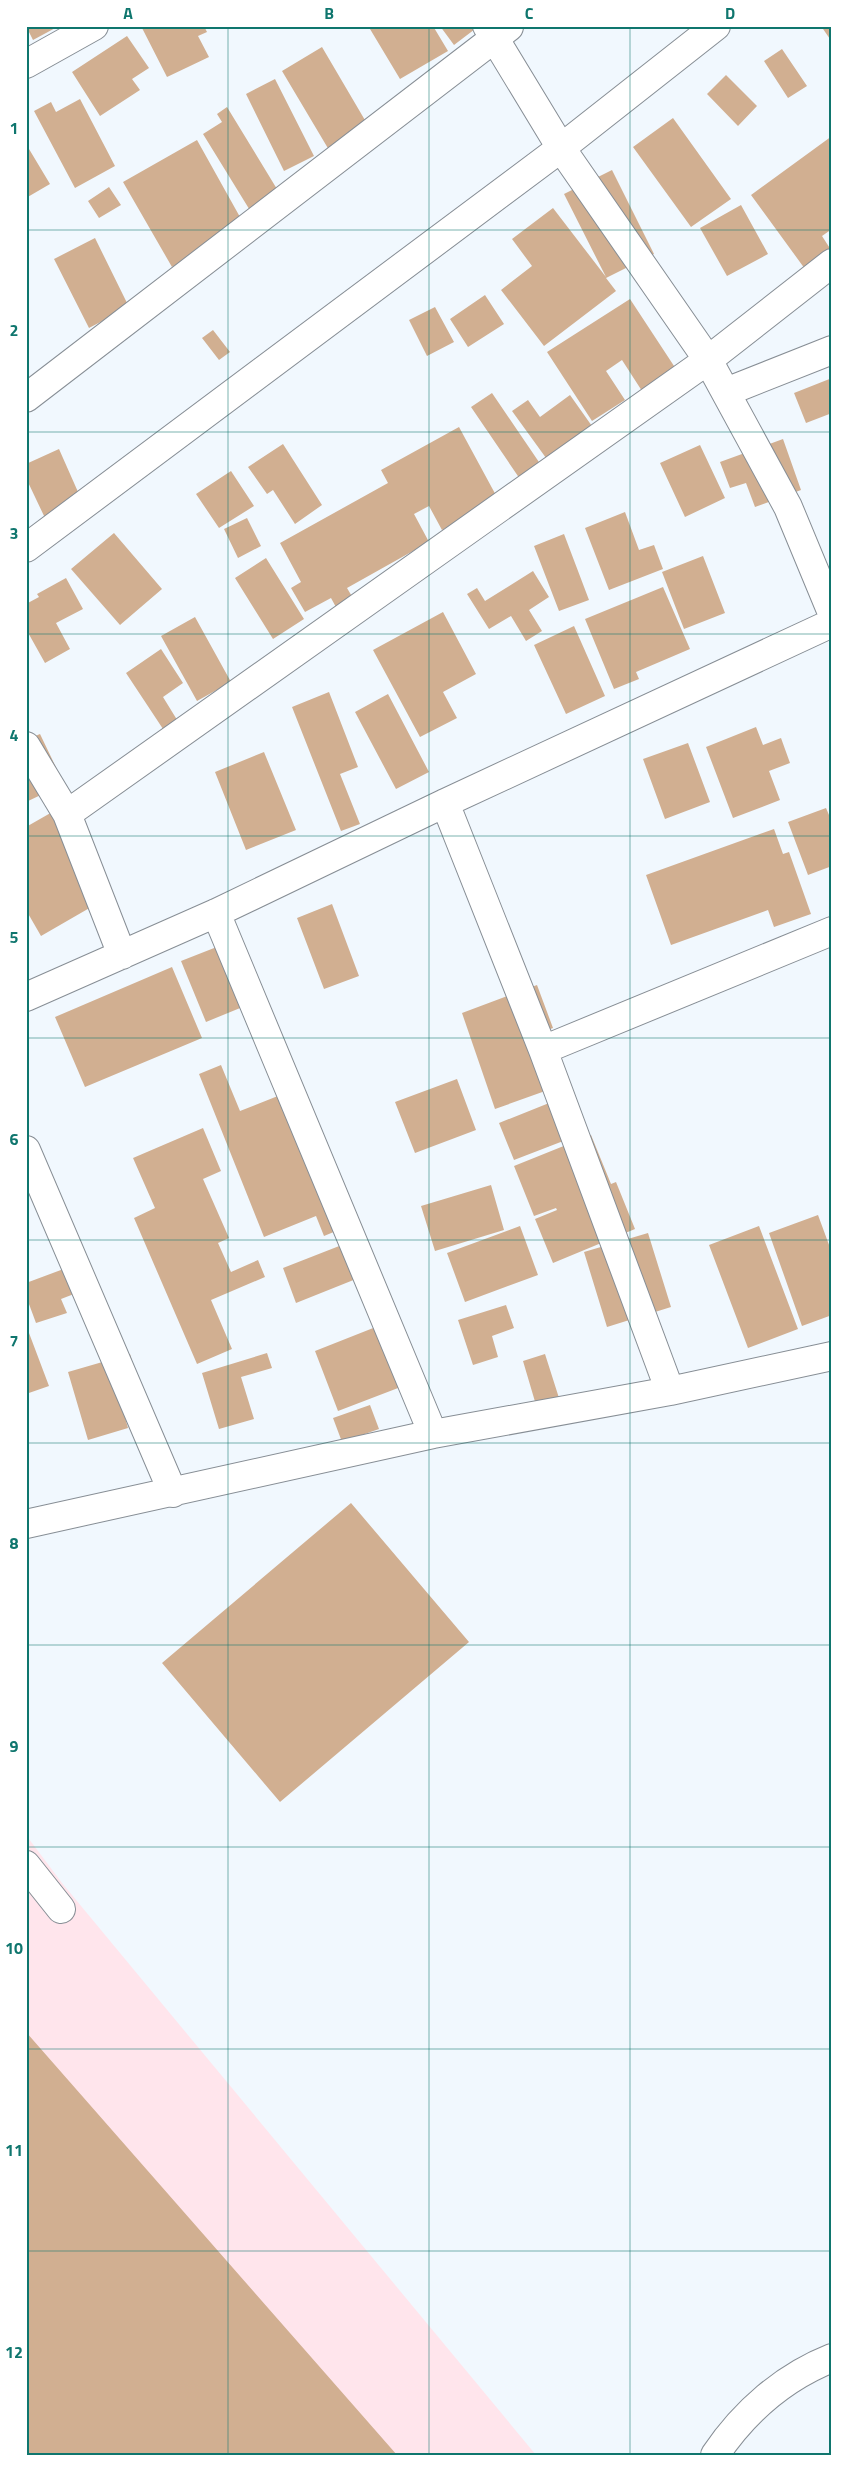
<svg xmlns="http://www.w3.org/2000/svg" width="858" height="2481" viewBox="0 0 858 2481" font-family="'Titillium Web',sans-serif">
<rect width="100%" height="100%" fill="#f1f8fe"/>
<path fill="#ffe5ec" d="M26,1835L62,1883L536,2455H26Z"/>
<path fill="#d1af91" d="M26,26H59L33,40Z
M141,26H204L207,32L198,36L209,57L167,77Z
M374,26H433L448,51L400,79L370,29Z
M440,26H479L454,45Z
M821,26H832V42Z
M127,36L149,68L132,79L140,90L100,116L72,72Z
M322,47L369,127L329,150L282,71Z
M782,49L807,86L788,98L764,61Z
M726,75L757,106L738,126L707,94Z
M275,79L314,156L284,171L246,94Z
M80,99L115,166L75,188L34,111L51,102L56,112Z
M227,107L280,194L251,212L203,134L222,122L217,114Z
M673,118L731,199L691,227L633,147Z
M832,136V229L822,236L831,250L805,269L751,195Z
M197,140L245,226L172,267L123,182Z
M26,144L50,184L26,198Z
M612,170L654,254L606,278L616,291L544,346L501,290L532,266L512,239L553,208L606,277L564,194Z
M109,187L121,205L99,218L88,201Z
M741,205L768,254L727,276L700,228Z
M95,238L129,307L89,328L54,259Z
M485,295L504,324L468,347L450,319Z
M630,299L676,369L642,391L622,360L606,371L625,400L592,421L547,352Z
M435,307L454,342L427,356L409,320Z
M213,330L230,352L219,360L202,338Z
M832,378V413L806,423L794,393Z
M492,393L543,468L522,482L471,407Z
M570,395L599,436L554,469L512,411L528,400L540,417Z
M459,427L498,499L442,530L429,506L414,514L429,542L347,588L360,610L343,620L331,598L305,612L291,588L301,582L280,543L388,483L381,470Z
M783,439L801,490L755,507L746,483L730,488L720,462Z
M283,444L322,505L295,524L273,490L267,494L248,467Z
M700,445L725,498L685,517L660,463Z
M59,449L82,501L45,518L26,478V464Z
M231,471L254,506L219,528L196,494Z
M625,512L639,550L654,545L663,569L609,590L585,528Z
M247,518L261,546L238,558L224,529Z
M114,533L162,589L120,625L71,569Z
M564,534L589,600L559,611L534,546Z
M703,556L725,613L684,629L662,572Z
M266,558L304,619L273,639L235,578Z
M533,571L549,597L529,610L542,631L526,641L511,616L489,629L467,594L477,588L485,601Z
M66,578L83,609L56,623L70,649L45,663L26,629V604L39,597L37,594Z
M663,587L690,649L636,672L639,679L614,689L585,619Z
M443,612L476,674L443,692L457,718L420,737L373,650Z
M195,617L231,682L197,701L161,636Z
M574,626L605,696L566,714L534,645Z
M161,649L183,683L163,697L179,723L165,732L126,673Z
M329,692L358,767L340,774L360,824L341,831L292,707Z
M388,694L429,772L396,789L355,712Z
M756,727L763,745L781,738L790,763L769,771L780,800L733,818L706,747Z
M40,734L64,784L26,802V740Z
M688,743L710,802L665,819L643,759Z
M264,752L296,830L246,850L215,772Z
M61,807L112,895L41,936L26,910V827Z
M826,808L832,822V866L808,875L788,822Z
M774,829L783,854L789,852L811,914L774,927L768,910L671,945L646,875Z
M332,904L359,976L324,989L297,918Z
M232,941L257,1001L206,1022L181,961Z
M172,967L202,1038L85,1087L55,1017Z
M537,985L553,1028L542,1032L562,1085L495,1109L462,1013Z
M221,1065L240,1111L303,1086L358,1222L324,1236L316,1216L264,1237L199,1074Z
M457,1079L476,1130L415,1153L395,1102Z
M569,1095L584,1133L514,1160L499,1123Z
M203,1128L221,1171L203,1179L229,1238L218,1243L231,1272L258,1260L265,1277L211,1300L232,1349L197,1364L134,1218L155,1208L133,1158Z
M591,1135L611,1184L616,1182L635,1229L553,1263L535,1219L557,1210L556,1208L534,1216L514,1166Z
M491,1185L504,1230L435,1251L421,1206Z
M818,1215L832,1253V1315L802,1326L769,1233Z
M520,1226L538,1275L465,1302L447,1253Z
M759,1226L798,1329L748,1348L709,1245Z
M648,1233L671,1307L607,1327L584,1252Z
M352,1241L366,1275L296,1303L283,1268Z
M77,1264L87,1289L61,1299L67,1313L36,1323L26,1296V1283Z
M506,1305L514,1328L492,1336L498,1357L473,1365L458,1320Z
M396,1319L419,1380L338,1411L315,1351Z
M29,1333L49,1386L26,1394V1334Z
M267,1353L272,1368L241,1377L254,1419L219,1429L202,1373Z
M130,1354L144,1400L122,1407L128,1428L88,1440L68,1372Z
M545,1354L559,1398L536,1405L523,1361Z
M370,1405L379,1429L342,1442L333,1418Z
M351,1503L469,1642L280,1802L162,1663Z
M26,2032L397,2455H26Z"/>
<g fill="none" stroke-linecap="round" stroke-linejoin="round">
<defs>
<path id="minor" d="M487,26L561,148L708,360L788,507L832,613
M26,64L94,26
M726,392L832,350
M26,398L509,27
M26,548L561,148L716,26
M26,746L67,814L122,955
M445,803L543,1050L670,1391
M67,814L708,360L832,263
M216,913L433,1434
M26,997L216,913L445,803L832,623
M543,1050L832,931
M26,1150L173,1493
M26,1524L433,1434L670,1391L832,1356
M26,1865L61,1909
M715,2455C744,2412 784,2377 832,2358"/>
</defs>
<use href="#minor" stroke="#878e95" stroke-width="30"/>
<use href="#minor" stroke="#fff" stroke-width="28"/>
</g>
<path fill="none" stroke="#0f766e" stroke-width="1" stroke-opacity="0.55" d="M228,26V2455M429,26V2455M630,26V2455M26,230H832M26,432H832M26,634H832M26,836H832M26,1038H832M26,1240H832M26,1443H832M26,1645H832M26,1847H832M26,2049H832M26,2251H832"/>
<rect width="858" height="2481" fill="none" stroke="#ffffff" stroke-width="55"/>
<rect x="28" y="28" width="802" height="2426" fill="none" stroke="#0f766e" stroke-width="2"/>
<g font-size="16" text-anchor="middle" font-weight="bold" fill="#0f766e">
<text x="128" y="19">A</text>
<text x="329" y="19">B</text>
<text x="529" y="19">C</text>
<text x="730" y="19">D</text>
<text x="14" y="134">1</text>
<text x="14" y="336">2</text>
<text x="14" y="539">3</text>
<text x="14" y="741">4</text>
<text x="14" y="943">5</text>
<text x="14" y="1145">6</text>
<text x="14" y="1347">7</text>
<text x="14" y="1549">8</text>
<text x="14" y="1752">9</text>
<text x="14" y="1954">10</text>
<text x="14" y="2156">11</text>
<text x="14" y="2358">12</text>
</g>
</svg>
